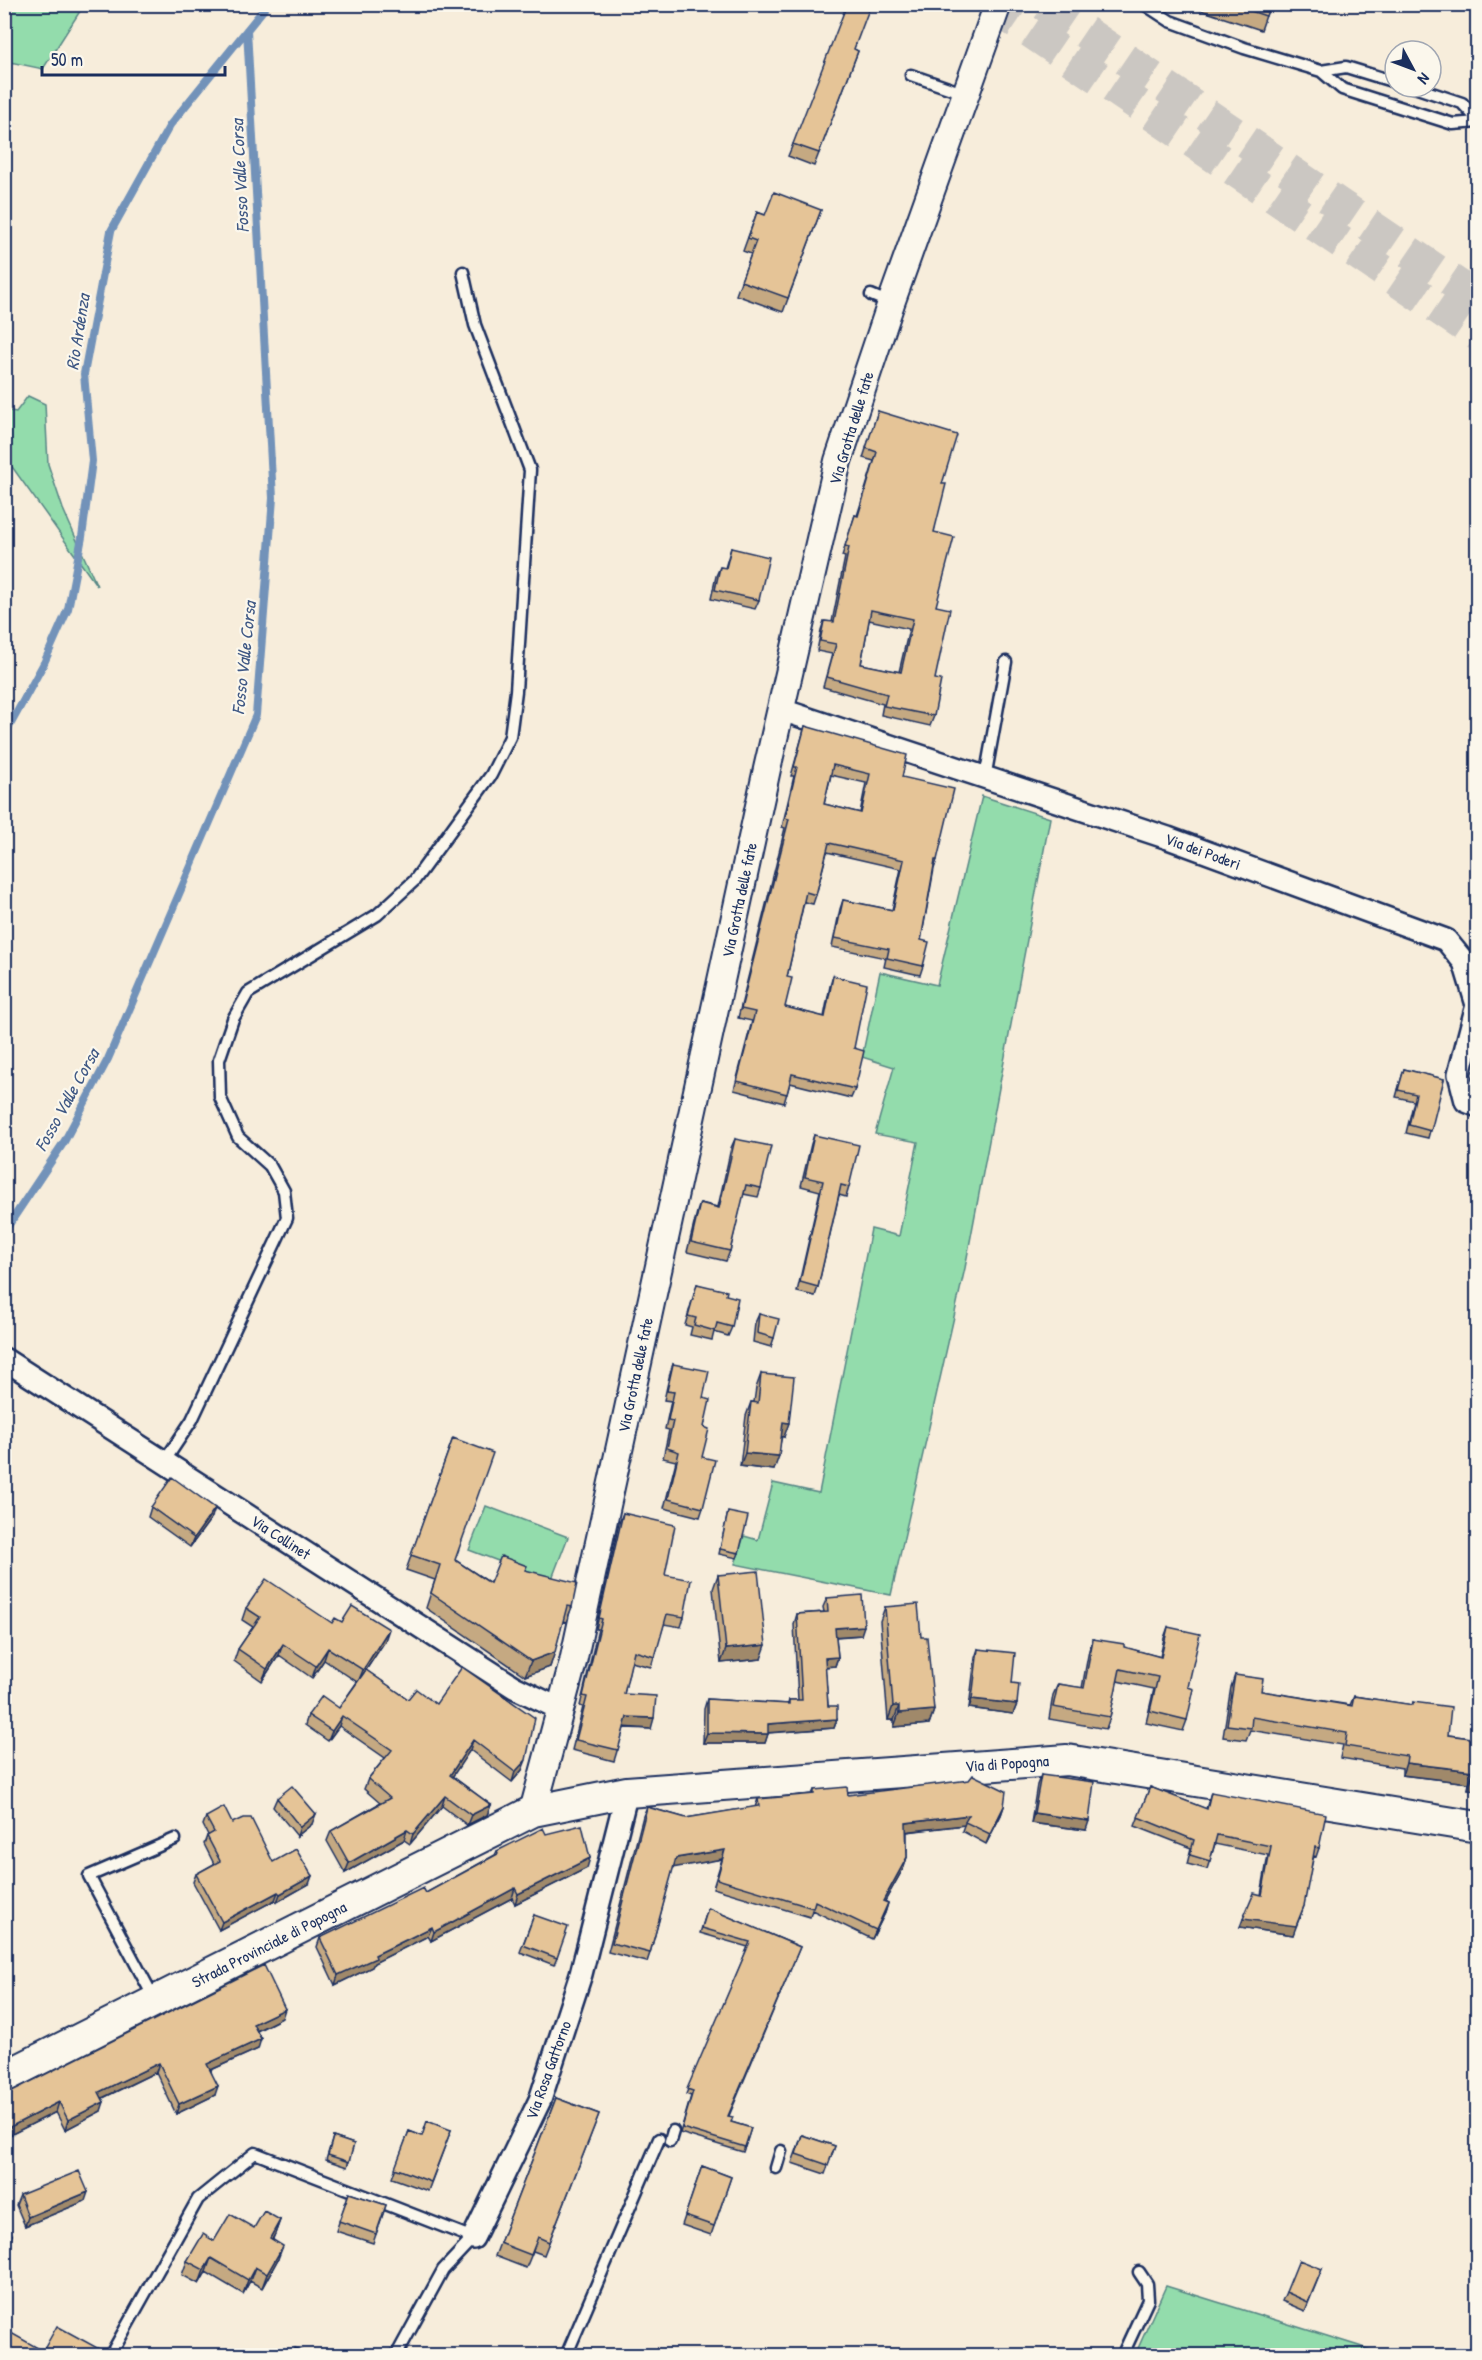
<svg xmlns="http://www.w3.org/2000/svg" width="1482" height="2360" viewBox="0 0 1482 2360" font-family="'Patrick Hand',sans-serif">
<rect width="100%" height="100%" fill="#f7eddb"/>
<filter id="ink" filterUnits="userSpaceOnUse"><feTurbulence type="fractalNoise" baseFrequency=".0167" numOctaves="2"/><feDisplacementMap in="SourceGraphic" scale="12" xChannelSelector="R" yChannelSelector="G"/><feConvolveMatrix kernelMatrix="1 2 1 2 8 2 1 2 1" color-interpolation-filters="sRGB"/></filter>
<g filter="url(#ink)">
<path fill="#93dcac" stroke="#578685" stroke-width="1.5" d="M4,5L5,4L84,5L43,69L5,61Z
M28,396L45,404L48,464L63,509L97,586L13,468L5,463V410L16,412Z
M982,796L1050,818L965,1268L891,1595L735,1564L744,1536L758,1540L773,1483L819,1493L871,1229L899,1236L918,1142L875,1134L894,1067L862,1057L880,972L937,985Z
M486,1506L568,1537L551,1581L469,1550Z
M1166,2286L1388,2355H1135Z"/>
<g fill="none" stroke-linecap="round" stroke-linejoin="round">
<path stroke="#7292b9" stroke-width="8" d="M4,736L44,663L68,609L82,537L92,461L84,374L111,231L170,125L268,4
M4,1232L64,1142L108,1059L256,715L273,498L247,30"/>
<path stroke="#cbc7c2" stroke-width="33" stroke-dasharray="33 16" stroke-linecap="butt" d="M990,4L1478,335
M1044,4L1478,299"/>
<defs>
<path id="service" d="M1144,4L1170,21L1244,48L1321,71L1342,89L1453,124L1478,122
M1321,71L1346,67L1395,82
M911,75L966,94
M1414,87L1462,103L1478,120
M871,295L890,303
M985,778L1006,662
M164,1462L192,1420L287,1218L284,1191L270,1166L238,1137L220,1097L219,1060L233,1019L248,993L377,915L414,881L491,775L510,737L516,691L530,470L475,325L463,272
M155,2000L89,1876L175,1839
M670,2141L673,2131
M776,2168L781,2151
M110,2356L198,2199L255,2153L473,2238L443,2270L396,2356
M566,2356L659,2139
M1122,2356L1148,2300L1147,2284L1139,2272"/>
<path id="minor" d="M782,710L1168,838L1446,940L1464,962L1477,1005L1459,1074L1466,1101L1478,1106
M4,1359L514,1687L560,1709
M473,2238L540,2100L581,1974L627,1792"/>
<path id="tertiary" d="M533,1811L573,1662L767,769L838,461L891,303L998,4"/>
<path id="secondary" d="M4,2077L533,1811L627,1792L1067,1760L1478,1827"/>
</defs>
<use href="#service" stroke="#1b2f5e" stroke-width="15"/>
<use href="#minor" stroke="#1b2f5e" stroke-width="26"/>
<use href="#tertiary" stroke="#1b2f5e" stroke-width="30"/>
<use href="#secondary" stroke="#1b2f5e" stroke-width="34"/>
<use href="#service" stroke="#fbf7ec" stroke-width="10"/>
<use href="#minor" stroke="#fbf7ec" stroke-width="21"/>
<use href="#tertiary" stroke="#fbf7ec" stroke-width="26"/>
<use href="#secondary" stroke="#fbf7ec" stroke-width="30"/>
</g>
<path fill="#c5a982" stroke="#1b2f5e" stroke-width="1.5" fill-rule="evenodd" d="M1182,4H1270L1261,30Z
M854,49L858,51L814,166L788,156L793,144Z
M821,210L783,312L736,295L751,254L743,251L757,212L765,215Z
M878,411L942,484L934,532L936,606L935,679L934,716L930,726L881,715L883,704L823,687L832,654L817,651L821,630L824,621L832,622L845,557L842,556L855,515L857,516L874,461L863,458ZM869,620L909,629L899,672L861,664Z
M731,548L759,600L755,609L711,599L716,576L720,567L725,568Z
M805,726L902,777L937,860L934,869L921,940L923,966L920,975L884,967L886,958L832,947L840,909L843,900L892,910L901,869L827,852L816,895L813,904L804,902L787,977L785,1007L824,1017L830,986L833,976L854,1048L855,1089L851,1098L790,1083L784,1103L734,1090L752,1021L738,1018L785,828L782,827L794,776H791ZM831,775L866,783L860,813L824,804Z
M1404,1069L1444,1079L1428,1138L1406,1133L1414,1101L1396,1097Z
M814,1135L849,1187L846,1197L839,1195L818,1287L815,1296L797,1292L820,1191L801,1186L811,1144Z
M735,1139L761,1188L758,1197L743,1194L730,1251L726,1261L687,1252L697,1212L700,1203L718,1207L731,1148Z
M697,1284L726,1295L732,1327L728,1336L714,1332L712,1340L690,1335L692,1327L685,1325Z
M759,1314L774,1338L771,1347L753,1342L755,1323Z
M673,1364L703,1398L704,1427L702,1457L703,1508L700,1517L664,1508L676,1461L663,1458L669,1430L665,1429L671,1401L664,1400L670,1373Z
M761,1374L784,1437L782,1436L774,1470L740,1466L746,1416L751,1402H754L756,1388Z
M453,1438L455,1560L490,1583L525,1570L572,1607L566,1622L563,1621L550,1667L525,1676L426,1608L435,1580L406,1570Z
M151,1507L212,1517L190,1547L148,1517Z
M728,1512L739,1553L737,1558L719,1554Z
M623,1513L665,1575L684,1617L681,1627L664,1624L651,1667L631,1662L624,1694L651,1729L624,1728L614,1761L572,1750L583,1707L580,1706L598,1629H596L619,1523Z
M718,1575L761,1659L721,1663L713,1589Z
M827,1598L861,1635L836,1637L838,1657L835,1666L825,1667L828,1706L837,1719L834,1728L768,1733L765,1743H703L704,1709L707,1699L788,1704L789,1700H798L794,1624L797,1614L824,1612L823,1607Z
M885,1607L921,1637L934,1710L929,1724L894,1727V1720H888L880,1621Z
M246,1608L332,1623L342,1622L385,1641L366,1670L408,1699L522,1770L512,1782L470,1750L452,1776L491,1805L487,1815L467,1825L442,1806L410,1844L404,1840L345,1873L327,1841L331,1831L380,1803L364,1789L368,1779L385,1758L339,1726L328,1741L305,1725L308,1715L339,1708L357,1682L324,1660L312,1678L279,1655L262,1681L234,1661L238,1649L253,1627L242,1620Z
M1168,1627L1188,1687L1187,1720L1183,1731L1146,1723L1154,1689L1117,1681L1110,1717L1106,1729L1049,1719L1053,1695L1058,1684L1082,1688L1089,1650L1093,1639L1160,1657L1164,1638Z
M978,1649L1012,1683L1017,1704L1013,1714L969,1708L975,1658Z
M1235,1675L1261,1691L1350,1705L1354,1696L1412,1705L1413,1702L1448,1735L1478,1739V1791L1468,1789L1469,1783L1402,1775V1768L1340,1758L1343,1745L1250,1730L1246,1740L1223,1737L1231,1687Z
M1041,1775L1086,1830L1031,1823L1037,1785Z
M1150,1787L1206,1809L1211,1792L1319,1848L1316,1857L1314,1856L1293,1935L1240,1927L1261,1895L1268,1855L1215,1844L1207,1869L1187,1864L1191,1848L1135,1826Z
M814,1790L848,1795L1004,1806L1001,1815L986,1844L962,1831L964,1825L907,1832V1857L904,1867L885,1901L888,1903L885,1913L872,1939L812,1910L810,1917L713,1888L722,1859L673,1867L650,1953L647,1962L608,1952L643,1816L647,1807L686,1818L755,1807L758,1799L812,1794Z
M277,1798L312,1824L297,1836L273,1807Z
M206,1817L232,1823L273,1862L309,1884L277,1902L275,1900L219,1930L193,1882L196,1874L214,1864L204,1844L207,1836L208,1835L203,1825Z
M546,1834L587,1868L515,1904L512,1898L431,1941L428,1936L374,1963L372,1967L335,1985L317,1947L320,1938L426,1893L495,1855L497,1851Z
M708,1908L800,1947L729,2116L731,2122L751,2128L743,2152L680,2133L691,2096L686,2094L748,1947L700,1933Z
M534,1915L557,1958L554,1965L520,1952Z
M282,2018L257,2031L258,2049L211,2070L215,2095L176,2114L156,2072L103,2098L101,2111L65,2130L56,2112L4,2138V2095Z
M556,2098L599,2114L544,2255L533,2251L526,2268L495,2256Z
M451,2130L428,2191L392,2178L409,2131L422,2136Z
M802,2135L835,2146L825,2174L792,2163Z
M333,2137L354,2144L347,2167L326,2160Z
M702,2166L731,2177L711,2235L682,2225Z
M349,2193L386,2205L373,2243L336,2231Z
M20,2195L85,2201L25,2226L16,2205Z
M280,2220L273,2239L278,2259L262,2288L250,2281L243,2294L206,2272L199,2284L182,2275L187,2261L214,2241Z
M1322,2269L1305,2311L1282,2301L1286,2292Z"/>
<path fill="#a0896a" stroke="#1b2f5e" stroke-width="1.5" d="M783,1422L789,1423L784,1437L778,1436Z
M745,1453L779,1456L774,1470L740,1466Z
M215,1508L212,1517L190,1547L194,1538Z
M864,1626L861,1635L831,1637L835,1628Z
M389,1629L385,1641L358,1682L363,1670Z
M283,1644L279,1655L262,1681L267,1669Z
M766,1645L761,1659L721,1663L726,1649Z
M328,1648L324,1660L312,1678L316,1666Z
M555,1652L550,1667L525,1676L531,1661Z
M838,1657L835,1666L821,1667L825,1658Z
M972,1699L1017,1704L1013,1714L969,1708Z
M893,1706H899L894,1720H888Z
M934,1710L929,1724L894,1727L899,1713Z
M342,1716L339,1726L328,1741L332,1731Z
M627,1717L654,1718L651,1729L623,1727Z
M837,1719L834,1728L765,1733L768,1724Z
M707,1733L768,1734L765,1743H703Z
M473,1740L470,1750L447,1785L450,1775Z
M526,1760L522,1770L512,1782L515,1772Z
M1406,1763L1473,1771L1469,1783L1402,1775Z
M1472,1777L1478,1778V1791L1468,1789Z
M445,1796L442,1806L410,1844L413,1834Z
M491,1805L487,1815L467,1825L471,1815Z
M1004,1806L1001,1815L986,1844L990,1834Z
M1034,1813L1089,1821L1086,1830L1031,1823Z
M316,1814L312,1824L297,1836L300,1827Z
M969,1815L964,1825L903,1832L906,1823Z
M407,1830L404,1840L345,1873L349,1863Z
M725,1850L722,1859L672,1868L676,1858Z
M907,1857L904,1867L880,1910L883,1901Z
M590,1858L587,1868L515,1904L518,1894Z
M312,1876L309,1884L277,1902L280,1894Z
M515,1888L512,1898L431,1941L434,1932Z
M278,1892L275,1900L219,1930L222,1922Z
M888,1903L885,1913L872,1939Z
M1304,1906L1293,1935L1240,1927L1243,1919Z
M432,1927L428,1936L374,1963L372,1967L335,1985L338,1975L375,1955Z
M285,2009L282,2018L250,2034L253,2024Z
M261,2039L258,2049L204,2073L207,2064Z
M159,2063L156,2072L96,2101L99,2092Z
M218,2086L215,2095L176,2114L179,2104Z
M59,2102L56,2112L4,2138V2130Z
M104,2102L101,2111L65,2130L68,2120Z
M88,2192L85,2201L25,2226L28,2217Z
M280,2220L275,2234L265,2252L270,2238Z
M12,2235L9,2244L4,2246V2239Z
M283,2246L278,2259L262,2288L267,2274Z
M211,2258L206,2272L199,2284L204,2270Z
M255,2267L250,2281L243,2294L248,2280Z"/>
<path fill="#e5c497" stroke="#1b2f5e" stroke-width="1.5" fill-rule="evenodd" d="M847,4H871L854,49L858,51L819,153L793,144Z
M1230,4H1270L1266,16Z
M774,192L821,210L788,298L741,281L756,241L748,238L757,212L765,215Z
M878,411L957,435L942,484H946L934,532L954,537L936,606L950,609L935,679L941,680L934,716L884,706L887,694L827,677L836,644L820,641L824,621L834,622L849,547L845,546L855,515L858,516L877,452L866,448ZM871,610L913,619L901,672L861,664Z
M731,548L769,557L759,600L715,590L720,567L726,568Z
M805,726L907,755L902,777L954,789L937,860H935L921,940L929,942L923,966L887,958L889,949L835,938L843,900L893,910L904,860L829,843L816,895L806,892L787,977L792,978L785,1007L825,1017L833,976L867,984L854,1048L864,1051L855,1089L792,1074L787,1094L737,1081L755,1012L741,1009L789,819L785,818L797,767H794ZM833,765L870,774L861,813L824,804Z
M1404,1069L1444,1079L1431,1131L1409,1125L1416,1094L1398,1090Z
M814,1135L859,1145L849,1187L841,1185L818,1287L800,1282L823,1181L805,1177Z
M735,1139L771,1146L761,1188L746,1185L730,1251L691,1242L700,1203L719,1208Z
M697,1284L727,1291L726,1295L738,1298L732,1327L717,1323L715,1331L694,1325L696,1318L688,1316Z
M759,1314L779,1319L774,1338L757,1333Z
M673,1364L709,1371L703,1398L710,1400L704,1427L709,1429L702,1457L715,1460L703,1508L668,1499L679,1452L667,1448L673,1421L668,1420L674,1392L667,1391Z
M761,1374L794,1377L789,1423L783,1422L779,1456L745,1453L751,1402L758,1403Z
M453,1438L493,1453L455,1560L490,1583L501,1556L527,1566L525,1570L577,1583L572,1607L567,1606L555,1652L531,1661L431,1593L440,1565L411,1555Z
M172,1477L215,1508L194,1538L151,1507Z
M728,1512L748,1516L739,1553L720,1549Z
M623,1513L675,1525L665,1575L691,1580L684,1617L667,1614L655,1657L634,1651L624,1694L656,1696L654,1718L627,1717L618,1750L576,1740L587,1697L583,1696L602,1619L599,1618Z
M758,1571L766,1645L726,1649L718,1575Z
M266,1579L332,1623L335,1618L342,1622L352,1606L389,1629L363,1670L328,1648L316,1666L283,1644L267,1669L238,1649L260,1617L246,1608Z
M862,1595L864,1626L835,1628L838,1657L825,1658L828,1706H837V1719L768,1724V1734L707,1733V1699L789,1704V1700H802L797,1614L828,1612L827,1598Z
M918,1604L921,1637H927L934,1710L899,1713V1706H893L885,1607Z
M1168,1627L1200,1634L1188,1687L1194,1689L1187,1720L1150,1711L1158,1677L1120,1669L1110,1717L1053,1707L1058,1684L1084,1688L1093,1639L1124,1644V1647L1161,1657Z
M978,1649L1015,1653L1012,1683L1019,1684L1017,1704L972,1699Z
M462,1667L535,1718L526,1760L515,1772L473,1740L450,1775L491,1805L471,1815L445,1796L413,1834L407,1830L349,1863L331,1831L390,1798L368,1779L392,1750L342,1716L332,1731L308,1715L322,1696L339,1708L366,1670L408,1699L416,1689L436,1704Z
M1235,1675L1263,1679L1261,1691L1352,1706L1354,1696L1413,1705V1702L1451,1707L1448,1735L1478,1739V1778L1472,1777L1473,1771L1406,1763L1407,1756L1345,1746L1347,1733L1252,1717L1251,1728L1227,1725Z
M973,1775L1006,1791L1004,1806L990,1834L965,1822L969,1815L906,1823L907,1857L883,1901L888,1903L876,1930L815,1901L813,1908L717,1879L725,1850L676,1858L650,1953L612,1943L647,1807L686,1818L759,1806L758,1799L814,1794V1790L847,1787L848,1795L969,1780Z
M1041,1775L1094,1782L1089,1821L1034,1813Z
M292,1786L316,1814L300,1827L277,1798Z
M1150,1787L1207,1809L1211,1792L1326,1814L1319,1848L1315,1847L1304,1906L1296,1926L1243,1919L1254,1893L1262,1895L1271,1846L1217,1835L1210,1861L1190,1855L1194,1840L1138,1817Z
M224,1807L232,1823L243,1818H251L273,1862L296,1849L312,1876L280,1894L278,1892L222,1922L196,1874L220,1861L207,1836L214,1832L206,1817Z
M582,1825L590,1858L518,1894L515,1888L434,1932L432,1927L375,1955L376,1958L338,1975L320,1938L423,1888L426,1893L498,1854L497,1851L543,1828L546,1834Z
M708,1908L800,1947L728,2116L733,2117L731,2122L751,2128L745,2147L682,2128L693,2091L687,2089L750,1942L702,1928Z
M534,1915L568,1927L557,1958L523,1945Z
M264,1965L285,2009L253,2024L261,2039L207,2064L218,2086L179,2104L159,2063L99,2092L104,2102L68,2120L59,2102L4,2130V2095Z
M556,2098L599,2114L549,2242L538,2237L531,2255L500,2243Z
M427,2121L451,2130L431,2182L395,2168L409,2131L422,2136Z
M802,2135L835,2146L828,2165L796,2154Z
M333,2137L354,2144L349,2162L328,2155Z
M702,2166L731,2177L714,2226L685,2216Z
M79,2171L88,2192L28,2217L20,2195Z
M349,2193L386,2205L376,2234L339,2221Z
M264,2211L280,2220L270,2238L283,2246L267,2274L255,2267L248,2280L211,2258L204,2270L187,2261L203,2234L214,2241L230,2214L254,2228Z
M4,2221L12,2235L4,2239Z
M1299,2260L1322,2269L1308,2302L1286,2292Z
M57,2326L101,2350L98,2355H4V2329L43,2351Z
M295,2348L309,2355H292Z"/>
</g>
<g text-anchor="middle" stroke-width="4.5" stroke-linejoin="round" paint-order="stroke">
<g font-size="16" fill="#1b2f5e" stroke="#fbf7ec">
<text transform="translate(851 428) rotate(-73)" y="6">Via Grotta delle fate</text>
<text transform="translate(1203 851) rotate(20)" y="6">Via dei Poderi</text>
<text transform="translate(739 900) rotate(-78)" y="6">Via Grotta delle fate</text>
<text transform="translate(635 1375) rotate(-78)" y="6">Via Grotta delle fate</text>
<text transform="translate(281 1537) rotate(33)" y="6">Via Collinet</text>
<text transform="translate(1007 1763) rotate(-4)" y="6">Via di Popogna</text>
<text transform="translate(269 1944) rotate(-27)" y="6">Strada Provinciale di Popogna</text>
<text transform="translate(548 2070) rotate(-70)" y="6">Via Rosa Gattorno</text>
</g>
<g font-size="18" font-style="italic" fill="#3f5884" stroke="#fbf7ec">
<text transform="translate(240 176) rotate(-93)" y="6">Fosso Valle Corsa</text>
<text transform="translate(78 332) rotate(-81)" y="6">Rio Ardenza</text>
<text transform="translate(244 658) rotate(-84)" y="6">Fosso Valle Corsa</text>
<text transform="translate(67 1100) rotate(-61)" y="6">Fosso Valle Corsa</text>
</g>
</g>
<rect width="1482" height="2360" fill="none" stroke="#fbf7ec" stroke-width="24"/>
<rect x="12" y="12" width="1458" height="2336" fill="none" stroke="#1b2f5e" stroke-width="2" filter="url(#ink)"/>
<g transform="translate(1413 69) rotate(131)"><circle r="28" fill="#fbf7ec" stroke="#a1a7b3" stroke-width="1.5"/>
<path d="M0-4.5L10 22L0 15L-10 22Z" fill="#1b2f5e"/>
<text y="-9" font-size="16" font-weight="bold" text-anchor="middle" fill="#1b2f5e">N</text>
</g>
<path d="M42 66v9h183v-9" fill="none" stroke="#1b2f5e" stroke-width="3"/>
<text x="51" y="66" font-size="18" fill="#1b2f5e" stroke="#fbf7ec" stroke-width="4.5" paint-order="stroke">50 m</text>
</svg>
